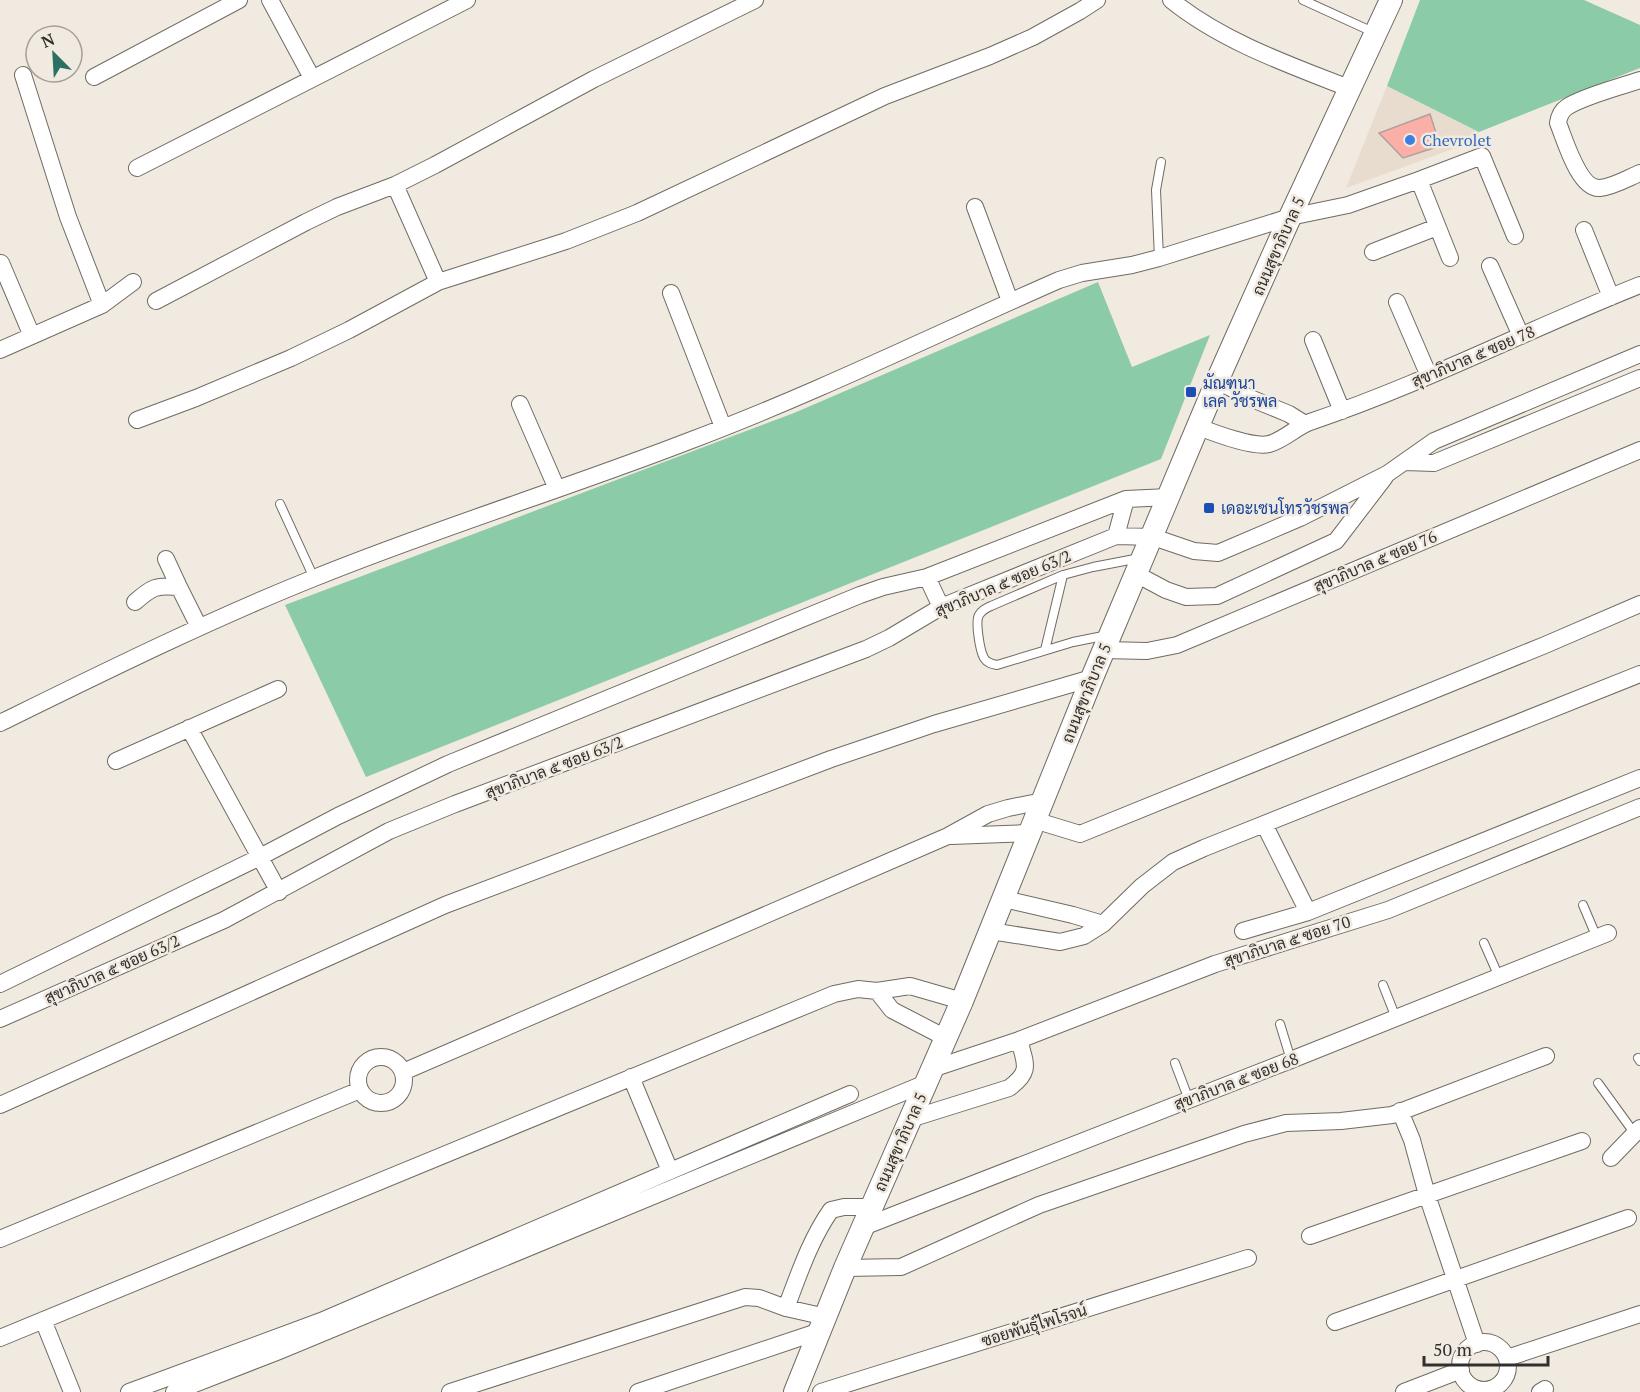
<svg xmlns="http://www.w3.org/2000/svg" width="1640" height="1392" viewBox="0 0 1640 1392" font-family="'PT Serif',Sarabun,serif">
<rect width="100%" height="100%" fill="#f1eae1"/>
<path fill="#e8dcce" d="M1387,86L1479,132L1475,141L1346,188Z"/>
<path fill="#8ccba7" d="M1420,0H1584L1640,25V68L1479,132L1387,86Z
M1098,282L1132,367L1210,335L1161,459L366,777L285,605L794,413Z"/>
<path fill="#fbafa7" stroke="#ada19f" stroke-width="1.5" d="M1430,114L1440,146L1403,158L1379,133Z"/>
<g fill="none" stroke-linecap="round" stroke-linejoin="round">
<defs>
<path id="lane" d="M1303,0L1373,32
M1159,258L1156,190L1161,162
M280,504L314,578
M1108,635L1073,642L997,665C992,664 987,663 984,658C980,651 975,622 979,615C982,610 986,608 991,606L1063,575L1093,567L1140,558
M1045,650L1063,575
M1583,905L1597,938
M1484,943L1499,977
M1383,985L1396,1018
M1280,1024L1291,1060
M1638,1058L1640,1061
M1175,1063L1189,1100
M1598,1083L1635,1134"/>
<path id="street" d="M270,0L312,78
M1171,0C1223,42 1290,65 1351,89
M23,75L68,217L102,305
M94,77L239,0
M1640,80C1620,87 1584,96 1567,107C1561,111 1559,116 1558,123C1565,140 1579,190 1600,188C1613,187 1628,178 1640,173
M137,168L467,0
M1419,180L1482,156L1515,236
M395,185L438,282
M975,207L1010,301
M1584,230L1611,297
M1373,252L1437,227
M1,263L32,336
M1490,266L1521,336
M671,293L723,427
M156,301L306,222L337,207L395,185L435,165L594,79L755,0
M1397,302L1429,376
M1313,340L1342,411
M0,350L102,305L133,282
M1217,381L1250,398L1289,414L1305,424
M520,404L557,489
M137,420L196,398L291,358L349,330L438,282L566,241L637,213L885,96L990,56L1033,37L1080,11L1097,0
M1199,427C1214,433 1254,448 1269,444C1284,440 1296,427 1310,422C1423,384 1529,329 1640,285
M1406,462L1434,463L1640,378
M1116,536L1126,499
M166,559L179,587
M1136,574L1166,590L1186,597L1217,596L1336,541L1385,477
M927,577L941,607
M135,602C152,587 156,585 179,587L199,627
M1104,650L1147,651L1177,645L1640,450
M0,723C104,672 207,621 314,578C437,528 565,489 689,441C814,394 936,334 1059,280L1082,273L1132,265L1159,258L1290,217L1348,205L1419,180L1450,258
M189,728L279,892
M116,761L278,689
M1034,820L1080,834L1545,645L1640,604
M1264,824L1308,912L1640,778
M951,836L1029,833
M1004,899L1073,915L1103,924
M991,931L1060,942L1084,936L1103,924L1142,886L1173,862L1204,848L1640,674
M1243,931L1308,912
M0,984L260,857L338,816L448,764L860,595L883,587L927,577L1126,499L1169,497
M877,991L892,1010L946,1038
M0,1019L224,920L389,831L455,804L866,649L889,638L941,607L1116,536L1153,537L1194,551L1218,553L1300,518L1387,474L1434,441L1640,354
M358 1080a23 23 0 1 1 46 0a23 23 0 1 1-46 0Z
M932,1069L1019,1040L1215,964L1388,910L1640,807
M403,1072L948,836L988,814L1008,808L1043,801
M631,1077L670,1171
M0,1105L445,905L831,759L934,724L1092,678
M1400,1111L1412,1140L1427,1195L1477,1344
M910,1119L1009,1088C1031,1072 1026,1065 1019,1040
M1611,1158L1640,1128
M863,1227L1291,1060L1608,933
M1310,1236L1582,1141
M0,1239L360,1090
M845,1268L901,1267L1039,1205L1244,1134L1286,1123L1341,1121L1392,1115L1546,1056
M786,1308C799,1274 810,1240 831,1210L844,1207H872
M43,1320L72,1392
M1335,1322L1628,1218
M0,1338L834,994L858,989L877,991L910,986L962,1001
M1460 1366a24 24 0 1 1 48 0a24 24 0 1 1-48 0Z
M1507,1358L1640,1314
M129,1392L321,1321L850,1094
M174,1392L279,1351L926,1083
M450,1392L745,1297L759,1298L786,1308L826,1317
M638,1392L820,1331
M821,1392L1248,1258
M1404,1392L1461,1370
M1540,1392L1545,1389"/>
<path id="secondary" d="M795,1392L845,1268L962,1001L1092,678L1217,381L1290,217L1391,0"/>
</defs>
<use href="#lane" stroke="#706a62" stroke-width="10"/>
<use href="#street" stroke="#706a62" stroke-width="18"/>
<use href="#secondary" stroke="#706a62" stroke-width="24"/>
<use href="#lane" stroke="#fff" stroke-width="8"/>
<use href="#street" stroke="#fff" stroke-width="16"/>
<use href="#secondary" stroke="#fff" stroke-width="22"/>
</g>
<circle fill="#3f7fe0" stroke="#f1eae1" stroke-width="2" cx="1410" cy="140" r="6"/>
<g fill="#1a4fb4" stroke="#f1eae1" stroke-width="2">
<rect x="1185" y="386" width="12" height="12" rx="3"/>
<rect x="1203" y="502" width="12" height="12" rx="3"/>
</g>
<g text-anchor="middle" stroke-width="5" stroke-linejoin="round" paint-order="stroke">
<g font-size="16" fill="#366cbe" stroke="#f1eae1" text-anchor="start">
<text x="1422" y="146">Chevrolet</text>
</g>
<g font-size="16" fill="#322f2c" stroke="#f1eae1">
<text transform="translate(1278 246) rotate(-66)" y="6">ถนนสุขาภิบาล 5</text>
<text transform="translate(1473 356) rotate(-23)" y="6">สุขาภิบาล ๕ ซอย 78</text>
<text transform="translate(1375 561) rotate(-23)" y="6">สุขาภิบาล ๕ ซอย 76</text>
<text transform="translate(1003 583) rotate(-23)" y="6">สุขาภิบาล ๕ ซอย 63/2</text>
<text transform="translate(1086 693) rotate(-68)" y="6">ถนนสุขาภิบาล 5</text>
<text transform="translate(554 767) rotate(-21)" y="6">สุขาภิบาล ๕ ซอย 63/2</text>
<text transform="translate(1287 941) rotate(-18)" y="6">สุขาภิบาล ๕ ซอย 70</text>
<text transform="translate(112 969) rotate(-24)" y="6">สุขาภิบาล ๕ ซอย 63/2</text>
<text transform="translate(1236 1081) rotate(-21)" y="6">สุขาภิบาล ๕ ซอย 68</text>
<text transform="translate(900 1142) rotate(-66)" y="6">ถนนสุขาภิบาล 5</text>
<text transform="translate(1034 1325) rotate(-17)" y="6">ซอยพันธ์ุไพโรจน์</text>
</g>
<g font-size="16" fill="#164399" stroke="#f1eae1" text-anchor="start">
<text x="1203" y="389">มัณฑนา<tspan x="1203" dy="18">เลค วัชรพล</tspan></text>
<text x="1221" y="514">เดอะเซนโทรวัชรพล</text>
</g>
</g>
<g transform="translate(54 54) rotate(336)"><circle r="28" fill="#f1eae1" stroke="#a59f99" stroke-width="1.5"/>
<path d="M0-4.5L10 22L0 15L-10 22Z" fill="#2c7063"/>
<text y="-9" font-size="16" font-weight="bold" text-anchor="middle" fill="#322f2c">N</text>
</g>
<path d="M1424 1356v9h124v-9" fill="none" stroke="#322f2c" stroke-width="3"/>
<text x="1433" y="1356" font-size="18" fill="#322f2c" stroke="#f1eae1" stroke-width="4.5" paint-order="stroke">50 m</text>
</svg>
